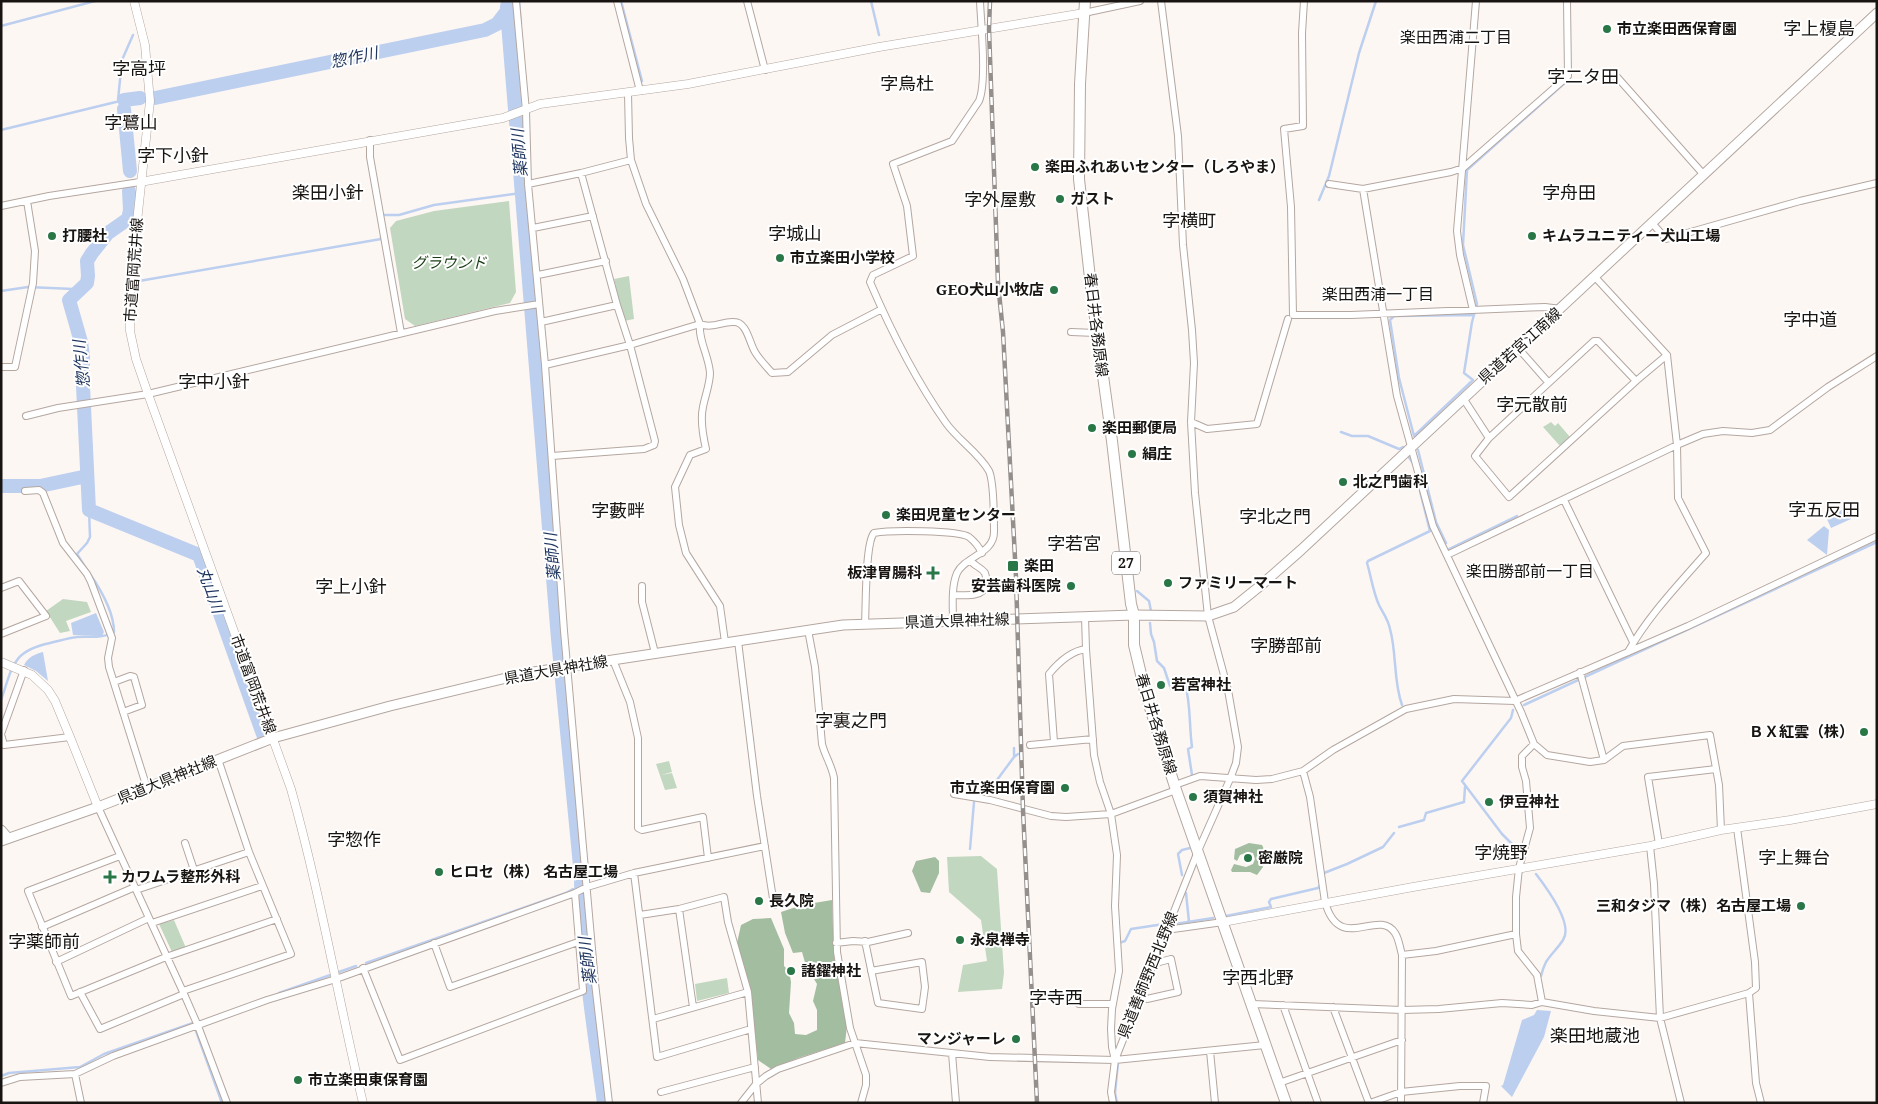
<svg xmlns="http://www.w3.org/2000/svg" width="1878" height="1104" viewBox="0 0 1878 1104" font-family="'Noto Serif','Noto Sans JP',serif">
<rect width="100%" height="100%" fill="#fdf7f4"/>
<path fill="#c2d7bf" d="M509,201L516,292L510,303L415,326L405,319L390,228L396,221L434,211Z
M629,276L634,319L624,321L614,279Z
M1551,422L1555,426L1558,423L1570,437L1560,446L1543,427Z
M63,599L87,602L91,612L66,621L70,631L60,633L46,611Z
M669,761L672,772L661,775L672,773L677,788L665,790L656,764Z
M981,856L997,869L1004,973L1002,989L958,992L963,965L987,961L981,920L949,892L947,857Z
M174,920L186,948L172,952L159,924Z
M727,978L729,993L697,1001L695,984Z"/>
<path fill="#a3bda0" d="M1249,843L1262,845L1265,851L1260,860L1263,867L1257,875L1250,872H1232L1231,870L1234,864L1246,867L1253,864L1255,859L1253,853L1248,852L1240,855L1237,861L1234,859L1235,849Z
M935,857L939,861V873L930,893L921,892L912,871L916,861Z
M832,900L834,957L847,1026L845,1043L798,1058L771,1069L758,1060L749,983L737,943L741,925L753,919L771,918L784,949V966L789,971L791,982L789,1013L794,1023L795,1034L806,1035L817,1030V1010L813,1001L817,984L806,966L802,952L793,953L785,933L781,912L802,905Z"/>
<path fill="#bdcfef" d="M1846,508L1851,519L1831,528L1826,517Z
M1824,526L1829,530L1827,555L1807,540Z
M96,613L104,632L102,636L73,635L71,623Z
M43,652L48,681L36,671L24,665C28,657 35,654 43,652Z
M1537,1010L1551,1011L1544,1037L1512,1097L1501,1086L1503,1085L1522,1020L1534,1015Z"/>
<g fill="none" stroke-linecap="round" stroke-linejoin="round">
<path stroke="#bdcfef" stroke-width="2.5" d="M519,1L521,24
M621,1L642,81
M871,1L879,35
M1,26L95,1
M118,100L122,60L133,35
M1,130L124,100
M1319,200L1329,176L1359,53L1376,1
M382,215H399L434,205L521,193
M139,281L381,239V236
M1,291L28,287L73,289
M1474,315L1394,316L1390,320L1399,378L1414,436L1473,380L1464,373L1472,322L1477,304L1463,245L1467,170L1568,80
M1341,432L1352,436H1368L1399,449L1403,447
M1418,450L1436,522L1446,543
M1408,456L1413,463
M1449,549L1517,516
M87,570L77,554L87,543L90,537L89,510
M1137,591L1149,601L1151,611
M1150,623L1151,634L1154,642L1157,661L1164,668L1171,689L1185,684C1191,704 1189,726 1192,747L1188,749L1192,775
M1,700C13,666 12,651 50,643C59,641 68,638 77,637C90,636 102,639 114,632C114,613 101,590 90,574
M1402,705C1393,680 1397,654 1390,629C1388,619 1383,613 1379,605C1373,592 1371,576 1367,563L1368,561L1430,531L1420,491
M1524,705L1877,542
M1513,710L1511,718L1462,781L1502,834L1519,851
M1014,757L1018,754
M977,794L997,780L1014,757V748
M1399,827L1424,820L1426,813L1464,802L1465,787
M970,849L974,802
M1324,873L1347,864L1383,847L1394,833
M1536,874C1546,887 1574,924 1563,940C1558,948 1551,954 1546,962C1544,966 1542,972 1541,976
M1182,875L1178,854L1182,850L1190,848
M580,885L581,884
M1186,893L1189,922
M1226,916L1271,907L1269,902L1271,899L1318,888L1320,885
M1175,924L1213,918
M1119,943L1125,941L1131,929L1164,924
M366,963L566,893L573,889
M279,993L356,966
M196,1031L222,1103
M1,1076L9,1073L80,1067L104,1054L193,1023
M1117,1103L1115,1093L1118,1063"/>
<path stroke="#bdcfef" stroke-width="14" d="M507,11L558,639L581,876C581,952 594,1028 604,1103
M155,98L485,30L497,24L507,11V6
M124,100L140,98
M124,109L130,171
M129,191L130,210L128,219L108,233L92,253L87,261L88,276L87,283L69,300L81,342L83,357V386L89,510L199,555L264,737
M1,486H40L87,476"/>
<defs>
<path id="minor" d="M516,1L526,111L528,184L545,365L564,631L595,983L609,1103
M617,1L640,91
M747,1L765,70
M1304,1L1302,33L1303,126L1284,129L1291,207L1293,315H1351L1545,307L1561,309
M1084,13L1140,1
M1617,77L1704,175
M628,93L629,138L631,160L646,204L683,279L700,324C698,340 709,356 710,373C710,384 705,396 703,407C700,420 703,436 706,449L690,455L675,487L679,525L686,553L720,606L725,642
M370,140V157L401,333
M581,173L617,305L630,345L700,324C713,329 722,321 734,322C747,322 749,342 755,352C759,359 766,366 772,373L788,372L832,335L882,309
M528,184L581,173L631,160
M1329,184L1363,189L1451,172L1463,168L1568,76L1567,1
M1363,189L1397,396L1433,526L1521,712L1534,744L1547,755L1590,762L1604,760L1623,746L1710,735L1719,785L1721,830
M1,206L49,196L140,182
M1652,223L1666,239L1800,201L1877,183
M533,228L593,216
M538,275L606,261
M1595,277L1667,355L1677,445L1678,498L1706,553C1679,584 1648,616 1628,652
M1473,310L1460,255L1457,231L1476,1
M541,322L617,305
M1071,332L1096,333
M1518,348L1548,382
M545,365L630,345L655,441L654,445L644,449L552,456
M1,367H15L33,283L35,251L27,201
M1636,381L1598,341H1594L1489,438L1475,456L1509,497L1636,381L1667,355
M1463,398L1489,438
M26,416L58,408L148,394L495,311L539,304
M1191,422L1207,429L1257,424L1288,319
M25,491L39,490L43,493L63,543L87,574L91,582L112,638L108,658L109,667L147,788
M1564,500L1633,642
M1447,555L1677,445L1703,434L1723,431L1752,433L1770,430L1828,387L1877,356
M642,586V602L655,653
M1,588L19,581L46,616L1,634
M954,595C964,595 983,598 986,585C987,581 986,576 985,573C981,567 974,566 970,560
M1085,617L1086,649L1094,755L1100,782L1111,814L1117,855L1115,906L1119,971L1112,1009L1111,1029L1112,1047L1115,1060
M953,622C953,607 951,587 957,573C965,556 994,554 994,532C994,519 994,482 989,471C979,453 958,440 946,423C915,379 891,331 870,282L873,275L913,256L907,206L893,164L952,141L979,101C987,81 981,25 980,1
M865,624C866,607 865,543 874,533C889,530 958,530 969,537C974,541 979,547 982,553
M808,630L815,667L822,744C825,756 832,766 834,778L837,952L850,1028L866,1075V1085L861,1103
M738,641L757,796L774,905
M613,660L630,702L638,738V828L642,830L703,817L708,858
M24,670L1,734L4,745L70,737
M1580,672L1604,760
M114,682L130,676L134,677L142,705L123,712
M1054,742L1049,674C1058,663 1071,651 1086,649
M1534,744L1522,756V767L1526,781L1530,828L1519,868L1516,897V934L1518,951L1537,975L1542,1002
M1030,745L1093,739
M1303,771L1310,797L1325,902C1340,955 1378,907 1395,933C1399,939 1400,948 1402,955L1401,1103
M1175,785L1200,776L1256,780L1272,779L1303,771L1333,750L1406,709L1454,699L1515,701L1688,626L1877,536
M954,794L990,800L1051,816L1066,817L1111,814L1176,790
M98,807L184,994L198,1026L227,1103
M185,843L194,870
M1659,844L1648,777L1716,769
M1650,846L1654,884L1660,1018L1681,1103
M120,856L28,891L71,996L166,957L277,919
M634,873L657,1057L751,1029
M136,890L249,852
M575,893L583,990
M679,909L693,1007
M640,915L679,909L724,897L728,922L748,992L758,1103
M152,923L262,886
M42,927L135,887
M1166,930L1223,922
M865,941L878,1003L922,1009L925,987L922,962L871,971
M434,943L450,987L578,942
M836,943L853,941L868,942L908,933
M1402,955L1436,951L1516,934
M56,962L149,918
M363,968L400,1060L583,991
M183,991L291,954L249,852L218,759
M80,992L100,1029L184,994
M1749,993L1756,1083L1761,1103
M1140,995L1147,999L1178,992L1171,959L1152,964
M1079,1004H1113
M1252,1004L1402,1010L1439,1009L1502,1003L1532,1005L1542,1002L1594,1011L1660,1018L1749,993L1756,988L1755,962L1737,828
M1283,1005L1318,1103
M1333,1007L1369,1103
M653,1019L748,992
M1210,1051L1215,1103
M952,1053L956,1103
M75,1074L81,1103
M1,1083L20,1077L75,1074L113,1056L267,1000L336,979L575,893L587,887L634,873L765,846
M1279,1083L1402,1040
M661,1092L755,1067
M741,1103L756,1084L766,1076L778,1069L855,1043L990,1057L1115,1060L1265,1045
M1113,1103L1111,1092L1115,1060L1198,851L1230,779L1236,763L1238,747L1228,690L1208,616L1195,493L1191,422L1194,363L1192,330L1183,245L1178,136L1161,1
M1370,1103L1401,1092L1460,1086H1486L1483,1103"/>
<path id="tertiary" d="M134,1L145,45L150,101L130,287V331L136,359L148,394L291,789C320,892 338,998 363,1103
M140,182L503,118L540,104L688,84L879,47L1084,13
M1,662L32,675L48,690L55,701L70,737L98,807
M1223,922L1413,887L1650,846L1721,830L1790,820L1877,804"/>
<path id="secondary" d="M1,830L8,838
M1,841L98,807L273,738L390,706L527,673L843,625L1134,615L1208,616L1234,607L1260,586L1301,550L1877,13"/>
<path id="primary" d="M1085,1L1080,84L1079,179L1092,296L1112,441L1131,604L1134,615V645L1146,695L1176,790L1286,1103"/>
</defs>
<use href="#minor" stroke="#b4a7a0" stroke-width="8"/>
<use href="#tertiary" stroke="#b4a7a0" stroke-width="9"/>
<use href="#secondary" stroke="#b4a7a0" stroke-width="11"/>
<use href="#primary" stroke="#b4a7a0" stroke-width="12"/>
<use href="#minor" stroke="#fff" stroke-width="6"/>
<use href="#tertiary" stroke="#fff" stroke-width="8"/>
<use href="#secondary" stroke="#fff" stroke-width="9"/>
<use href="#primary" stroke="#fff" stroke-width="10"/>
<defs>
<path id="rail" d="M990,1L989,29L998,283L1003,332L1016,577L1023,810L1037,1103"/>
</defs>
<use href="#rail" stroke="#948f8c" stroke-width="4.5"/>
<use href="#rail" stroke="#fff" stroke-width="2.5" stroke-dasharray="8" stroke-linecap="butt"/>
</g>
<g fill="#297646" stroke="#fff" stroke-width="2">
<circle cx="1607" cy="29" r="5"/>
<circle cx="1035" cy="167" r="5"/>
<circle cx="1060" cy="199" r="5"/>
<circle cx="52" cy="236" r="5"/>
<circle cx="1532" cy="236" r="5"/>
<circle cx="780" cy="258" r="5"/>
<circle cx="1054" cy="290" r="5"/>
<circle cx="1092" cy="428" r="5"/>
<circle cx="1132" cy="454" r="5"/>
<circle cx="1343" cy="482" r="5"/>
<circle cx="886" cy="515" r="5"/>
<rect x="1007" y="560" width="12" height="12" rx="2.5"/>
<path d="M930.5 565.5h5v5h5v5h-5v5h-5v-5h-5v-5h5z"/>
<circle cx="1168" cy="583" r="5"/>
<circle cx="1071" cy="586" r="5"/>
<circle cx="1161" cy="685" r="5"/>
<circle cx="1864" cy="732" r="5"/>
<circle cx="1065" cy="788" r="5"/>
<circle cx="1193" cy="797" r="5"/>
<circle cx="1489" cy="802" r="5"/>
<circle cx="1248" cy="858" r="5"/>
<circle cx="439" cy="872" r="5"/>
<path d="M107.5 869.5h5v5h5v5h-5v5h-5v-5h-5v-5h5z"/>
<circle cx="759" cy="901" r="5"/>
<circle cx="1801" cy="906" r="5"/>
<circle cx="960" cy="940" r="5"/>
<circle cx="791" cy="971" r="5"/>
<circle cx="1016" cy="1039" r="5"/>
<circle cx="298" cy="1080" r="5"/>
</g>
<g text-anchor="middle" stroke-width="4" stroke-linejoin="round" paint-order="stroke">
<rect fill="#fff" stroke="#5d5a58" stroke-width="1" x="1112" y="551.5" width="28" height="23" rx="4"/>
<g font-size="14" font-weight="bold" fill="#181411">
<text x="1126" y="568">27</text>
</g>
<g font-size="15" font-weight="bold" fill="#181411" stroke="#fff" text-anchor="start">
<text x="1617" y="34">市立楽田西保育園</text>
<text x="1045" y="172">楽田ふれあいセンター（しろやま）</text>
<text x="1070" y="204">ガスト</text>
<text x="62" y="241">打腰社</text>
<text x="1542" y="241">キムラユニティー犬山工場</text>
<text x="790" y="263">市立楽田小学校</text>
<text x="1044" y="295" text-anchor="end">GEO犬山小牧店</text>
<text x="1102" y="433">楽田郵便局</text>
<text x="1142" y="459">絹庄</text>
<text x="1353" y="487">北之門歯科</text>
<text x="896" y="520">楽田児童センター</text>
<text x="1024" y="571">楽田</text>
<text x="922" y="578" text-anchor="end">板津胃腸科</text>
<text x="1178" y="588">ファミリーマート</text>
<text x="1061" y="591" text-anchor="end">安芸歯科医院</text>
<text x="1171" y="690">若宮神社</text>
<text x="1854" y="737" text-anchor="end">ＢＸ紅雲（株）</text>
<text x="1055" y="793" text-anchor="end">市立楽田保育園</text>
<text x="1203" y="802">須賀神社</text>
<text x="1499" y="807">伊豆神社</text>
<text x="1258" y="863">密厳院</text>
<text x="449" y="877">ヒロセ（株） 名古屋工場</text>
<text x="121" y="882">カワムラ整形外科</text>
<text x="769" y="906">長久院</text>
<text x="1791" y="911" text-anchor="end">三和タジマ（株）名古屋工場</text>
<text x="970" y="945">永泉禅寺</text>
<text x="801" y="976">諸鑃神社</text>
<text x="1006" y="1044" text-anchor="end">マンジャーレ</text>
<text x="308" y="1085">市立楽田東保育園</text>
</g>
<g font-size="15" font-style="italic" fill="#173b12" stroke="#fff">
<text x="449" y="268">グラウンド</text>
</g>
<g font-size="15" fill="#181411" stroke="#fff">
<text transform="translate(134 270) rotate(-86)" y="5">市道富岡荒井線</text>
<text transform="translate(1096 325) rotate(83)" y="5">春日井各務原線</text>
<text transform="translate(1520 346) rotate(-42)" y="5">県道若宮江南線</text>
<text transform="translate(957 621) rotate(-2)" y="5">県道大県神社線</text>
<text transform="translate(556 670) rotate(-10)" y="5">県道大県神社線</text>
<text transform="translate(253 684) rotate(70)" y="5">市道富岡荒井線</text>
<text transform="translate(1156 724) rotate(73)" y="5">春日井各務原線</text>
<text transform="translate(167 780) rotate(-22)" y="5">県道大県神社線</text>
<text transform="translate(1148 975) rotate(-68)" y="5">県道善師野西北野線</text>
</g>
<g font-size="16" fill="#181411" stroke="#fff">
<text x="1456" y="43">楽田西浦二丁目</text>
<text x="1378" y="300">楽田西浦一丁目</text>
<text x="1530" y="577">楽田勝部前一丁目</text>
</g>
<g font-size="16" font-style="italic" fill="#1f355f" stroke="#fff">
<text transform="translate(354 57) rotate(-12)" y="6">惣作川</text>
<text transform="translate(519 153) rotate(-95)" y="6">薬師川</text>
<text transform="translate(81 364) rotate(-96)" y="6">惣作川</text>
<text transform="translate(552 557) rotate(-95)" y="6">薬師川</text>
<text transform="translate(211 590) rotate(70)" y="6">丸山川</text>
<text transform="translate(587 961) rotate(-97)" y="6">薬師川</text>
</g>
<g font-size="18" fill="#181411" stroke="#fff">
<text x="1819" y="35">字上榎島</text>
<text x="139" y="75">字高坪</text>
<text x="1583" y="83">字二タ田</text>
<text x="907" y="90">字烏杜</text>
<text x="131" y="129">字鷺山</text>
<text x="173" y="162">字下小針</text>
<text x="328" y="199">楽田小針</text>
<text x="1569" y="199">字舟田</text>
<text x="1000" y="206">字外屋敷</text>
<text x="1189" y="227">字横町</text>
<text x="795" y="240">字城山</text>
<text x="1810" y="326">字中道</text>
<text x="214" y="388">字中小針</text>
<text x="1532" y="411">字元散前</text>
<text x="1824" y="516">字五反田</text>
<text x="618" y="517">字藪畔</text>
<text x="1275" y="523">字北之門</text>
<text x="1074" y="550">字若宮</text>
<text x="351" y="593">字上小針</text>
<text x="1286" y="652">字勝部前</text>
<text x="851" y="727">字裏之門</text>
<text x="354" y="846">字惣作</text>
<text x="1501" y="859">字焼野</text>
<text x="1794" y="864">字上舞台</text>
<text x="44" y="948">字薬師前</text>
<text x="1258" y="984">字西北野</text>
<text x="1056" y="1004">字寺西</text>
<text x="1595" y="1042">楽田地蔵池</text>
</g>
</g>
<rect width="1878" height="1104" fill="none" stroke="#181411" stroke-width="5"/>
</svg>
